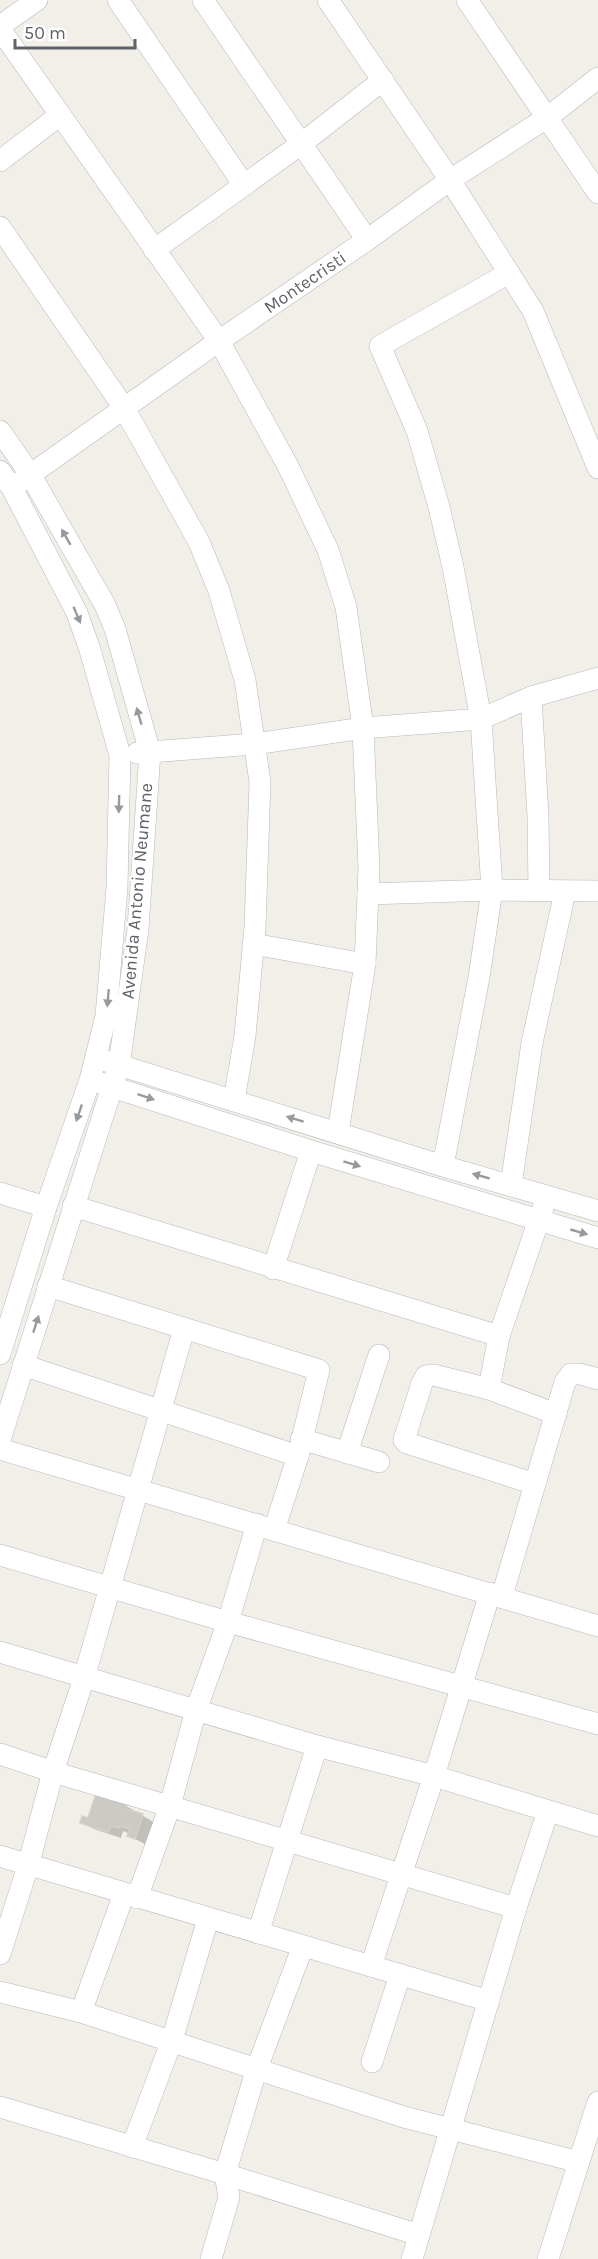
<svg xmlns="http://www.w3.org/2000/svg" width="598" height="2259" viewBox="0 0 598 2259" font-family="Karla,sans-serif">
<rect width="100%" height="100%" fill="#f1efe8"/>
<path fill="#0003" d="M99,1790L155,1823L147,1845L129,1836L130,1834L123,1831L121,1838L94,1829L82,1822L89,1820Z"/>
<path fill="#cccac5" stroke="#d6d1c6" stroke-width="1.5" d="M98,1788L108,1792L106,1799L127,1804L126,1809L143,1814L135,1839L127,1836L130,1829L120,1826L119,1828L111,1826L108,1832L80,1823L82,1816L88,1818Z"/>
<g fill="none" stroke-linecap="round" stroke-linejoin="round">
<defs>
<g id="minor">
<path d="M118,0L244,185"/>
<path d="M203,0L367,240"/>
<path d="M328,0L450,180L533,311L598,468"/>
<path d="M467,0L598,193"/>
<path d="M0,26L37,0"/>
<path d="M0,29L219,341L288,466L328,550L346,607L363,728L369,868L365,964L338,1132"/>
<path d="M0,161L60,115"/>
<path d="M0,227L124,408L199,542L219,591L245,680L260,782L255,927L245,1036L234,1100"/>
<path d="M154,250L301,144L383,80"/>
<path d="M0,431L30,474L105,605L115,629L150,752L138,929L119,1065L0,1440"/>
<path d="M0,471L12,488L77,613L90,650L120,755L117,888L106,1016L90,1080L46,1207L0,1354"/>
<path id="s1" d="M20,482L219,341L367,240L450,180L548,117L598,78"/>
<path d="M531,697L538,816L539,891"/>
<path d="M137,753L254,744L363,728L481,719L531,697L598,678"/>
<path d="M368,894L492,890L598,891"/>
<path d="M253,944L365,964"/>
<path d="M106,1061L443,1166L598,1211"/>
<path d="M100,1083L311,1151L598,1238"/>
<path d="M443,1166L479,977L492,890L481,719L453,567L439,507L417,431L380,346L509,273"/>
<path d="M511,1185L532,1043L565,892"/>
<path d="M0,1193L46,1207"/>
<path d="M73,1206L499,1336"/>
<path d="M543,1208L499,1336L489,1389L556,1414"/>
<path d="M273,1269L311,1151"/>
<path d="M48,1286L319,1370L298,1456L274,1530"/>
<path d="M23,1365L298,1456"/>
<path d="M489,1389L434,1375L426,1376L422,1383L404,1440L407,1443L535,1484"/>
<path d="M301,1439L379,1462"/>
<path d="M0,1449L598,1626"/>
<path d="M347,1453L379,1355"/>
<path d="M0,1555L228,1622L598,1724"/>
<path d="M502,1596L565,1382L571,1374H580L598,1379"/>
<path d="M0,1652L317,1746L434,1776L598,1826"/>
<path d="M0,1754L53,1772L516,1908"/>
<path d="M0,1856L489,2001"/>
<path d="M137,1898L170,1806L196,1710L228,1622L257,1524"/>
<path d="M258,1933L317,1746"/>
<path d="M0,1954L28,1866L53,1772L84,1678L184,1329"/>
<path d="M371,1966L434,1776L490,1593"/>
<path d="M0,1992L81,2012L404,2117L579,2162"/>
<path d="M81,2012L124,1894"/>
<path d="M372,2062L400,1975"/>
<path d="M0,2107L225,2174L419,2235"/>
<path d="M132,2147L172,2040L208,1919"/>
<path d="M211,2259L229,2197L225,2174L257,2068L303,1946"/>
<path d="M412,2259L516,1908L548,1811"/>
<path d="M548,2259L598,2102"/>
</g>
</defs>
<use href="#minor" stroke="#b5b8bc" stroke-width="22"/>
<use href="#minor" stroke="#fff" stroke-width="21"/>
</g>
<defs><path id="oneway-solid" d="M-6-.8H1V-3.2L6.5 0L1 3.2V.8H-6Z" transform="scale(1.5)"/></defs>
<g fill="#979a9d">
<use href="#oneway-solid" transform="translate(66 537) rotate(-120)"/>
<use href="#oneway-solid" transform="translate(77 615) rotate(67)"/>
<use href="#oneway-solid" transform="translate(139 716) rotate(-106)"/>
<use href="#oneway-solid" transform="translate(119 804) rotate(91)"/>
<use href="#oneway-solid" transform="translate(108 998) rotate(95)"/>
<use href="#oneway-solid" transform="translate(146 1097) rotate(18)"/>
<use href="#oneway-solid" transform="translate(79 1113) rotate(109)"/>
<use href="#oneway-solid" transform="translate(295 1119) rotate(-163)"/>
<use href="#oneway-solid" transform="translate(352 1164) rotate(17)"/>
<use href="#oneway-solid" transform="translate(481 1176) rotate(-164)"/>
<use href="#oneway-solid" transform="translate(579 1232) rotate(16)"/>
<use href="#oneway-solid" transform="translate(36 1324) rotate(-72)"/>
</g>
<g text-anchor="middle" stroke-width="4.5" stroke-linejoin="round" paint-order="stroke">
<g font-size="18" fill="#5f6368" stroke="#fff">
<text dy="6" stroke="none"><textPath href="#s1" startOffset="348">Montecristi</textPath></text>
<text transform="translate(137 891) rotate(-85)" y="6">Avenida Antonio Neumane</text>
</g>
</g>
<path d="M15 39v9h120v-9" fill="none" stroke="#5f6368" stroke-width="3"/>
<text x="24" y="39" font-size="18" fill="#5f6368" stroke="#ffffff" stroke-width="4.5" paint-order="stroke">50 m</text>
</svg>
